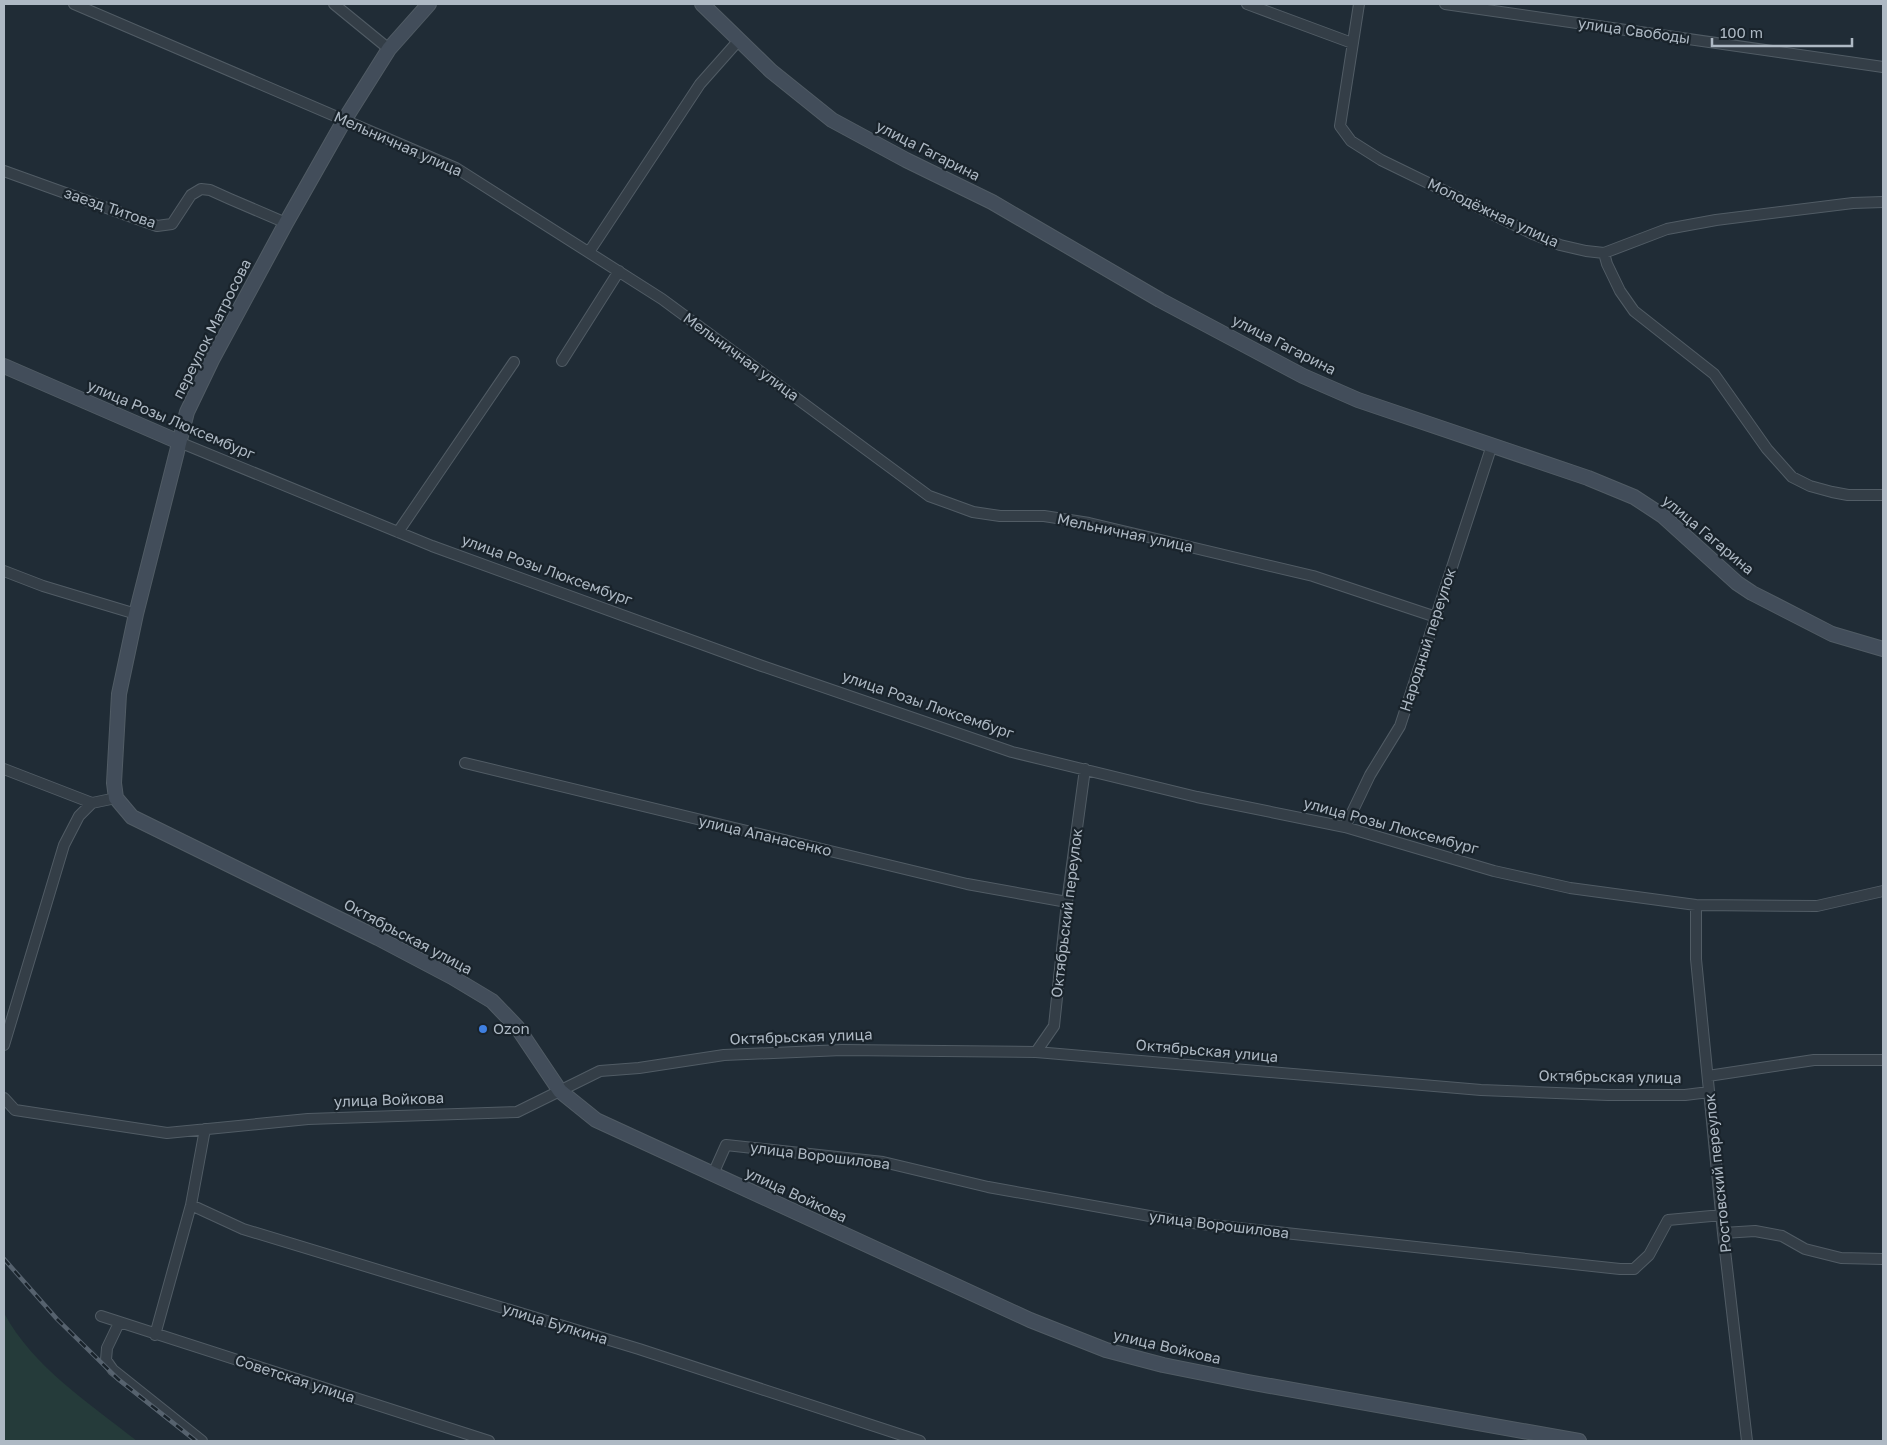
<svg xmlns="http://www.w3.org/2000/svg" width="1887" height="1445" viewBox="0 0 1887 1445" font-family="'Golos Text',sans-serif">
<rect width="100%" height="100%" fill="#202c36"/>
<path fill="#253b3a" d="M4,1313C33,1367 89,1403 137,1441H4Z"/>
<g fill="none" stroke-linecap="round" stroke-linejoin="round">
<defs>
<path id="street" d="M74,4L456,168L662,299L929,496L973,512L1000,516H1044L1089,523L1313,576L1436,617
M334,4L389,49
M1247,4L1352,43
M1359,4L1340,126L1351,141L1381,160L1533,234L1560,245L1586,251L1604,253L1667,229L1716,220L1853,203L1883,202
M1445,4L1883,67
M4,171L157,226L172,224L191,195L201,189L210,190L230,199L286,223
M589,252L700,84L739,40
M1604,253L1607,264L1620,291L1634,311L1714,374L1767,449L1792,477L1810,486L1832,492L1848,495H1883
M562,361L619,271
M179,442L432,546L762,666L1012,752L1197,797L1345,827L1494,871L1570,888L1696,905L1817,906L1883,891
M398,532L514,362
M4,571L43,586L136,614
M465,763L967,884L1067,902
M4,769L92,803L116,798
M1345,827L1370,775L1400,726L1492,445
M1696,905V959L1723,1233L1747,1441
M4,1045L64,845L79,816L92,803
M1036,1052L1054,1026L1067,902L1085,769
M1708,1076L1814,1060H1883
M4,1098L15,1110L167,1133L308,1119L517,1112L600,1071L639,1068L724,1055L842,1050L1036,1052L1481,1090L1608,1095H1685L1709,1092
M713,1174L726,1145L883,1162L988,1187L1183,1222L1620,1269H1634L1649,1255L1668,1220L1722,1215
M191,1205L243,1229L639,1349L920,1441
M1723,1233L1755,1231L1782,1236L1805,1249L1841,1258L1883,1259
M101,1316L489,1441
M119,1323L107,1348L106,1360L113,1370L202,1441
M155,1335L191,1205L205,1129"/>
<path id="secondary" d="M429,4L389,49L345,119L286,223L212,360L187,412L136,614L119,694L114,783L116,798L132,817L378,938L452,977L492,1001L517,1027L560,1091L596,1120L1030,1320L1106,1350L1163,1365L1248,1382L1579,1441
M702,4L771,71L832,120L906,160L992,202L1160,300L1303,376L1358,400L1588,478L1634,497L1663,516L1737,583L1752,593L1832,634L1883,649
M4,366L179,442"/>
</defs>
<use href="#street" stroke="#515c65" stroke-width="12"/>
<use href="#secondary" stroke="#515c65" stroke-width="16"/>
<use href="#street" stroke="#343e47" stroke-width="10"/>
<use href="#secondary" stroke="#424d5a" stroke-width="14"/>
<defs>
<path id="rail" d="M4,1259L57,1319L118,1379L196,1441"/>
</defs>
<use href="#rail" stroke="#56626e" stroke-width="4.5"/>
<use href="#rail" stroke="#19232b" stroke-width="2.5" stroke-dasharray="8" stroke-linecap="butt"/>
</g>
<circle fill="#3f7fe0" stroke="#19232b" stroke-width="2" cx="483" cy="1029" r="5"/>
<g text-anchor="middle" stroke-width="4.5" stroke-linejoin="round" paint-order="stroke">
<g font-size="15" fill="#aeb9c4" stroke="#19232b">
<text transform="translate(1634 31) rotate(8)" y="5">улица Свободы</text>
<text transform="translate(398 144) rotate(24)" y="5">Мельничная улица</text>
<text transform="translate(928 151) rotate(27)" y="5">улица Гагарина</text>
<text transform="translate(110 208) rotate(19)" y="5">заезд Титова</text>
<text transform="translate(1493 213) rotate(25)" y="5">Молодёжная улица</text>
<text transform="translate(212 329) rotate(-63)" y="5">переулок Матросова</text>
<text transform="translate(1284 345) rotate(27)" y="5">улица Гагарина</text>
<text transform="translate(741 357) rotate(36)" y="5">Мельничная улица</text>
<text transform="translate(171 420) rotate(23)" y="5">улица Розы Люксембург</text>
<text transform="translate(1125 533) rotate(12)" y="5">Мельничная улица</text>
<text transform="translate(1708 535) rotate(40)" y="5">улица Гагарина</text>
<text transform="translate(547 570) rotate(20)" y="5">улица Розы Люксембург</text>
<text transform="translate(1428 640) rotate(-72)" y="5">Народный переулок</text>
<text transform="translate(928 705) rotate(19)" y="5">улица Розы Люксембург</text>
<text transform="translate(1391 826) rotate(15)" y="5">улица Розы Люксембург</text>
<text transform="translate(765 836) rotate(13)" y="5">улица Апанасенко</text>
<text transform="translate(1067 913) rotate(-83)" y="5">Октябрьский переулок</text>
<text transform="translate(408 937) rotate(28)" y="5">Октябрьская улица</text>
<text transform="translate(801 1037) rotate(-2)" y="5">Октябрьская улица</text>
<text transform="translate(1207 1051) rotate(5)" y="5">Октябрьская улица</text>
<text transform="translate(1610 1077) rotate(1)" y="5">Октябрьская улица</text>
<text transform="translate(389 1100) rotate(-2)" y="5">улица Войкова</text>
<text transform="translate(820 1156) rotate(7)" y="5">улица Ворошилова</text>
<text transform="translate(1718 1173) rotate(-96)" y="5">Ростовский переулок</text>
<text transform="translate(796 1195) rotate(25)" y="5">улица Войкова</text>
<text transform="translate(1219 1225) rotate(7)" y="5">улица Ворошилова</text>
<text transform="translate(555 1324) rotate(17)" y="5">улица Булкина</text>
<text transform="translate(1167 1347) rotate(13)" y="5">улица Войкова</text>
<text transform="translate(295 1379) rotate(18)" y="5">Советская улица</text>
</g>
<g font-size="15" fill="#aeb9c4" stroke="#19232b" text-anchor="start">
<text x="493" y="1034">Ozon</text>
</g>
</g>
<rect width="1887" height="1445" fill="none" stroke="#aeb9c4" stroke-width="10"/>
<path d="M1712 38v8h140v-8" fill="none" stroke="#aeb9c4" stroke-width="2.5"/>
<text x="1720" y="38" font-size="15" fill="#aeb9c4" stroke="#19232b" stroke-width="4" paint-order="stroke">100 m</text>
</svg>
